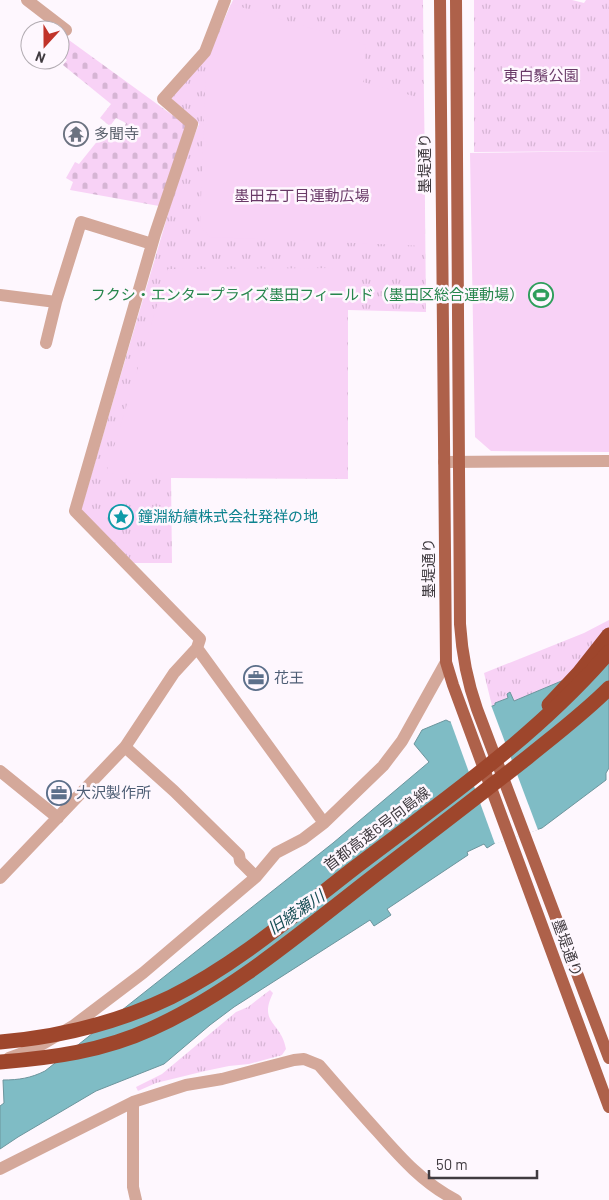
<svg xmlns="http://www.w3.org/2000/svg" width="609" height="1200" viewBox="0 0 609 1200" font-family="Barlow,'Noto Sans JP',sans-serif">
<defs>
<pattern id="cemetery-stones" width="16" height="16" patternUnits="userSpaceOnUse" patternTransform="scale(1.25)"><rect width="16" height="16" fill="#f8d2f6"/><path d="M2 7V4a2 2 0 0 1 4 0v3zM10 15v-3a2 2 0 0 1 4 0v3z" fill="#d6b5d4"/></pattern>
<pattern id="park-tufts" width="24" height="20" patternUnits="userSpaceOnUse" patternTransform="scale(1.25)"><rect width="24" height="20" fill="#f8d2f6"/><path d="M3 7l-1-3M5 7V3M7 7l1-3M15 17l-1-3M17 17v-4M19 17l1-3" fill="none" stroke="#d6b5d4"/></pattern>
</defs>
<rect width="100%" height="100%" fill="#fef7fe"/>
<path fill="url(#cemetery-stones)" d="M62,35L186,125L159,206L70,190L73,182L66,178L75,162L79,164L107,129L121,135L126,123L116,118L110,126L100,118L111,104L63,65L67,60L60,54V38Z"/>
<path fill="url(#park-tufts)" d="M233,0H423L426,312L348,310V479L171,478L172,563H134L81,510L183,163L199,124L171,98L208,56Z
M474,0H572L584,3L586,0H609V151L474,152Z
M609,620V661L514,701L510,692L508,697L492,706L484,673L584,633Z
M270,990L273,993C258,1024 281,1021 286,1049L282,1055L249,1064L229,1066L205,1071L156,1083L138,1091L136,1087L162,1074L236,1012L248,1007Z"/>
<path fill="#f8d2f6" d="M231,4L366,45L363,82L424,99L425,246L210,237L200,226L206,65Z
M609,151V452L491,451L475,437L470,153Z
M345,268V476L106,473L168,269Z"/>
<path fill="#7fbcc5" stroke="#6c959d" d="M609,661V768L606,773V780L542,828L495,843L487,848L484,844L467,852L468,855L387,909L391,915L374,926L370,920L234,1007L210,1025L164,1064L96,1091L18,1137L0,1149V1106L4,1103L3,1080C19,1080 31,1078 45,1071L333,843L429,762L414,744L422,730L446,720L450,722L495,705V703L508,698L507,694L510,692L514,701Z"/>
<path fill="#fef7fe" d="M491,705L538,830L495,844L450,720Z"/>
<g fill="none" stroke-linecap="round" stroke-linejoin="round">
<path stroke="#d4a89a" stroke-width="12" d="M27,0L66,30
M225,0L205,52L163,99L192,124L155,234L75,511L200,639L197,648L324,823
M0,295L56,302
M46,343L56,302L81,222L152,244
M444,462L609,461
M125,747L174,791L239,855L240,861L256,877
M0,771L58,818
M0,878L125,747L174,673L197,648
M9,1058L34,1049L73,1026L143,973L256,877L276,853L303,839L324,823L383,766L402,741L446,662
M133,1102V1187L136,1200
M0,1169L133,1102L186,1085L222,1079L294,1060L304,1059L319,1065C338,1087 358,1110 378,1132C401,1158 424,1184 456,1200"/>
<path stroke="#ae614a" stroke-width="12" d="M440,0L446,662L453,685L609,1107
M456,0L460,624C462,654 467,681 477,709L609,1058"/>
<path stroke="#9e462c" stroke-width="15" d="M549,705L579,673L609,635"/>
<path stroke="#9e462c" stroke-width="15" d="M0,1042C59,1037 117,1023 171,997C237,964 295,914 353,869C442,801 536,737 609,652
M0,1062C52,1058 103,1051 151,1029C236,991 313,922 387,866C434,830 481,794 528,757C555,735 584,713 609,688"/>
</g>
<defs>
<symbol id="temple-ring" viewBox="-11 -11 22 22"><circle r="9.5" fill="#fef7fe" stroke="#6b7280" stroke-width="1.5"/><path d="M0-6L5-2H3V0L6.5 2.5H4V6H1.5V3h-3V6H-4V2.5H-6.5L-3 0V-2H-5Z" fill="#6b7280"/></symbol>
<symbol id="stadium-ring" viewBox="-11 -11 22 22"><circle r="9.5" fill="#fef7fe" stroke="#2e9e5b" stroke-width="1.5"/><path d="M0-5a6.5 5 0 1 0 0 10a6.5 5 0 1 0 0-10ZM-3.5-1.8h7v3.6h-7Z" fill="#2e9e5b"/></symbol>
<symbol id="sight-ring" viewBox="-11 -11 22 22"><circle r="9.5" fill="#fef7fe" stroke="#0f9aa8" stroke-width="1.5"/><path d="M0-6L1.8-2.2L6-1.7L2.9 1.2L3.7 5.4L0 3.3L-3.7 5.4L-2.9 1.2L-6-1.7L-1.8-2.2Z" fill="#0f9aa8"/></symbol>
<symbol id="office-ring" viewBox="-11 -11 22 22"><circle r="9.5" fill="#fef7fe" stroke="#5c6f8a" stroke-width="1.5"/><path d="M-6-3h4V-5.5h4V-3h4V5H-6ZM-1-4.5V-3h2v-1.5ZM-6 0V1H6V0Z" fill="#5c6f8a"/></symbol>
</defs>
<g fill-rule="evenodd">
<use href="#temple-ring" x="62" y="120" width="28" height="28"/>
<use href="#stadium-ring" x="527" y="281" width="28" height="28"/>
<use href="#sight-ring" x="107" y="503" width="28" height="28"/>
<use href="#office-ring" x="242" y="664" width="28" height="28"/>
<use href="#office-ring" x="45" y="779" width="28" height="28"/>
</g>
<g text-anchor="middle" stroke-width="5" stroke-linejoin="round" paint-order="stroke">
<g font-size="15" fill="#693967" stroke="#fef7fe">
<text x="541" y="81">東白鬚公園</text>
<text x="302" y="201">墨田五丁目運動広場</text>
</g>
<g font-size="15" fill="#5b616d" stroke="#fef7fe" text-anchor="start">
<text x="94" y="139">多聞寺</text>
</g>
<g font-size="15" fill="#403b40" stroke="#fef7fe">
<text transform="translate(425 163) rotate(-90)" y="5">墨堤通り</text>
<text transform="translate(429 568) rotate(-90)" y="5">墨堤通り</text>
<text transform="translate(377 829) rotate(-37)" y="5">首都高速6号向島線</text>
<text transform="translate(567 948) rotate(70)" y="5">墨堤通り</text>
</g>
<g font-size="15" fill="#27864d" stroke="#fef7fe" text-anchor="end">
<text x="524" y="300">フクシ・エンタープライズ墨田フィールド（墨田区総合運動場）</text>
</g>
<g font-size="15" fill="#0d838f" stroke="#fef7fe" text-anchor="start">
<text x="138" y="522">鐘淵紡績株式会社発祥の地</text>
</g>
<g font-size="15" fill="#4e5e75" stroke="#fef7fe" text-anchor="start">
<text x="274" y="683">花王</text>
<text x="76" y="798">大沢製作所</text>
</g>
<g font-size="16" font-style="italic" fill="#184e55" stroke="#fef7fe">
<text transform="translate(296 912) rotate(-34)" y="6">旧綾瀬川</text>
</g>
</g>
<g transform="translate(45 45) rotate(201)"><circle r="24" fill="#fef7fe" stroke="#b2acb2"/>
<path d="M0-4L9 19L0 12L-9 19Z" fill="#c1332a"/>
<text y="-8" font-size="14" font-weight="bold" text-anchor="middle" fill="#403b40">N</text>
</g>
<path d="M429 1170v8h108v-8" fill="none" stroke="#403b40" stroke-width="2.5"/>
<text x="436" y="1170" font-size="15" fill="#403b40" stroke="#fef7fe" stroke-width="4" paint-order="stroke">50 m</text>
</svg>
